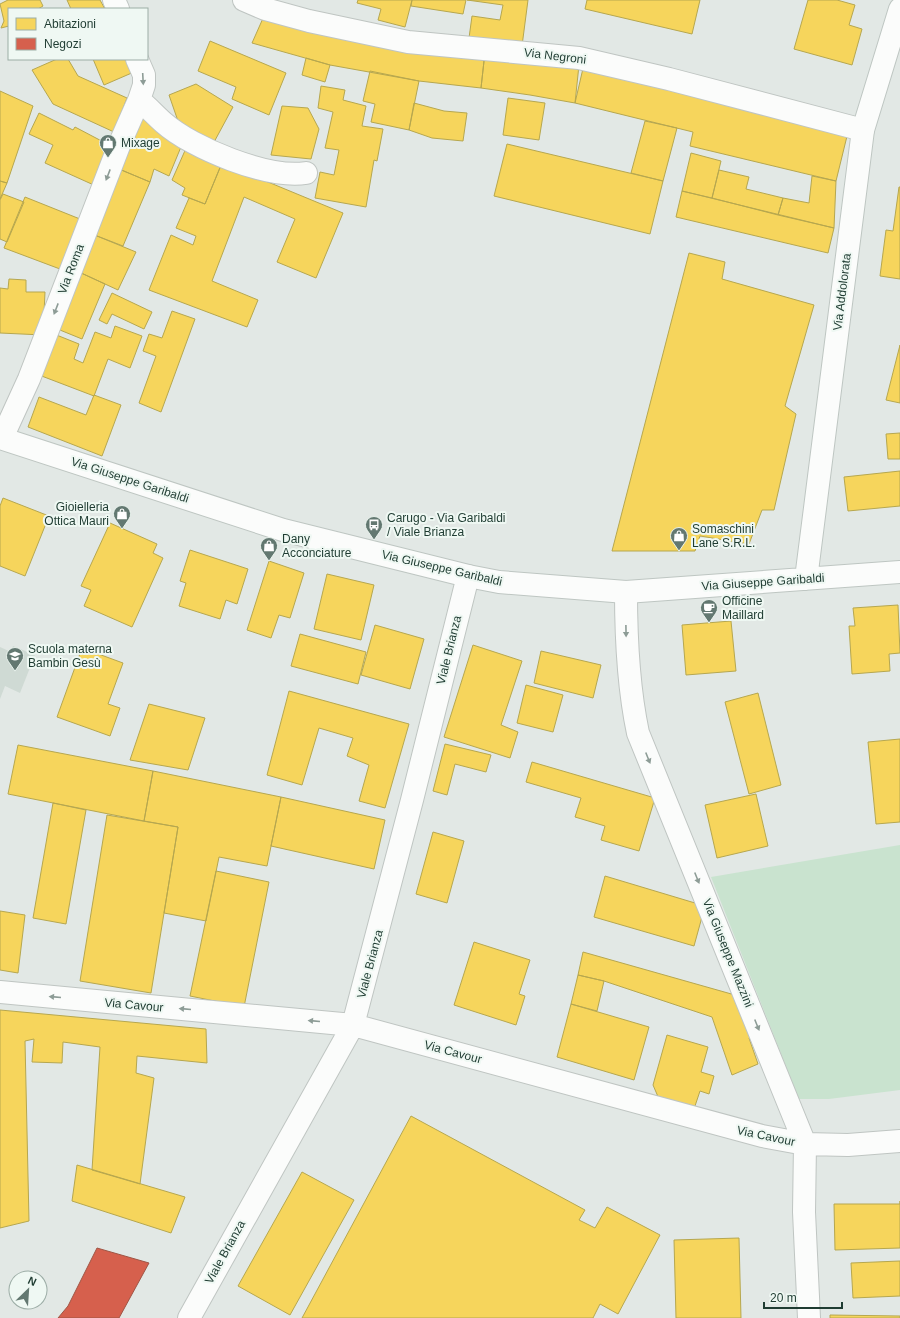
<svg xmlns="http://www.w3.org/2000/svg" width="900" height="1318" viewBox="0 0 900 1318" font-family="Helvetica,sans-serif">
<rect width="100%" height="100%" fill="#e2e8e5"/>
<path fill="#cfdad4" d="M13,646L35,655L20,693L5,686L0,699V647L11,652Z"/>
<path fill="#c9e3cf" d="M900,845V1090L829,1099H799L711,877Z"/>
<path fill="#f6d55c" stroke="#b6a74f" d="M8,0H40L43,6L38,9H9V26L1,28L4,21L0,4Z
M67,0H100L105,9H71Z
M358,0H412L405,27L378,20L381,9L357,3Z
M412,0H466L463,14L411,6Z
M467,0H528L522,46L469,38L472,16L500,20L503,5Z
M587,0H700L692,34L585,9Z
M808,0H837L855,5L849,25L862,29L852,65L794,49Z
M264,16L485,52L481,88L419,81L330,65L252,43Z
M210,41L286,73L269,115L232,99L236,87L198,71Z
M485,52L579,65L575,103L530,95L481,88Z
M306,58L330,65L325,82L302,75Z
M57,59H68L78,76L127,98L114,132L53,104L32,70Z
M93,59H128L134,72L104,85Z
M584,64L849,128L836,181L690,146L693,132L575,103Z
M370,71L419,81L409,130L371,122L375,104L363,101Z
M196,84L233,107L213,144L179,124L169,95Z
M321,86L345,90L343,100L366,106L362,126L383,129L377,161L374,160L366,207L315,198L320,172L334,175L339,150L325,148L333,112L318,108Z
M0,91L33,106L7,183L0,181Z
M508,98L545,103L539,140L503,135Z
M414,103L444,111L467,113L463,141L432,138L409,130Z
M282,106L308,108L319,129L311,159L271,155Z
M39,113L73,130L75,127L113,147L96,186L45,163L53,145L29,134Z
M141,117L183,142L169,176L154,169L150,182L119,169Z
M645,121L677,128L663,181L631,173Z
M507,144L663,181L650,234L494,196Z
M187,146L221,165L205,204L182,195L185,188L172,180Z
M691,153L721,161L712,198L682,191Z
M222,163L343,213L316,278L277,262L295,219L244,197L212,281L258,300L247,327L149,290L171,235L193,245L196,236L176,228L189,198L205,204Z
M119,169L150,182L123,246L92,234Z
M719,170L749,177L746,189L783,198L778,215L712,198Z
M812,176L836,181L834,228L778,215L783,198L809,203Z
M0,181L7,183L0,199Z
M899,187H900V279L880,276L886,230L893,231Z
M682,191L834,228L828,253L676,217Z
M3,194L24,202L7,242L0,239V200Z
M25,197L80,219L60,269L4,248Z
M92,234L136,252L118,290L79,272Z
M689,253L725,262L722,279L814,305L785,406L796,414L774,510H762L749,544L700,536L695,551H612Z
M79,272L105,284L82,339L55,328Z
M9,279L26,280V292H45L43,335L0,333V288L8,289Z
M112,293L152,312L144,329L112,314L107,324L99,320Z
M172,311L195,319L161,412L139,403L156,356L143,351L149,334L162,338Z
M115,326L142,336L130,368L108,359L94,396L39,375L54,334L79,344L74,359L83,363L95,332L111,338Z
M900,345V403L886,400Z
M94,395L121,405L102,456L28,427L39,397L86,415Z
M900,433V459H888L886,434Z
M900,471V506L848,511L844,477Z
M3,498L49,516L25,576L0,566V506Z
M110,523L157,544L153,553L163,558L132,627L84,606L91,590L81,586Z
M190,550L248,569L237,604L226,600L220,619L179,606L186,583L180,581Z
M269,561L304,573L290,618L279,615L271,638L247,630Z
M327,574L374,585L361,640L314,629Z
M898,605L900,653L889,654L890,671L852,674L849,626H855L853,608Z
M731,621L736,671L686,675L682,625Z
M375,625L424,639L410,689L361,675Z
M300,634L366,652L358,684L291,666Z
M473,645L522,661L501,725L518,732L510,758L444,737Z
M82,648L123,663L108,704L120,708L110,736L57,717Z
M541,651L601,665L593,698L534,683Z
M526,685L563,695L553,732L517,723Z
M289,691L409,724L385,808L359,801L369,765L347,756L353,738L319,728L302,785L267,775Z
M758,693L781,785L749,794L725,702Z
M149,704L205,718L188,770L130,760Z
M900,739V822L876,824L868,742Z
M445,744L491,755L486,772L455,764L447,795L433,791Z
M18,745L153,771L144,821L8,794Z
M532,762L655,798L639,851L601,840L605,826L575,817L581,798L526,782Z
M153,771L281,797L267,866L219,857L206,921L164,913L178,827L144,821Z
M756,794L768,846L717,858L705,805Z
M281,797L385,820L374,869L271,846Z
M53,803L86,810L66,924L33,918Z
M107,815L178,827L151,993L80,981Z
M433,832L464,841L447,903L416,894Z
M216,871L269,882L244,1007L190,996Z
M605,876L705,906L694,946L594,917Z
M0,911L25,915L18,973L0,970Z
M474,942L530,960L519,994L525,996L516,1025L454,1005Z
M583,952L742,997L756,1032L749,1038L758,1064L732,1075L712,1017L604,981L578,975Z
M578,975L604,981L597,1011L571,1004Z
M571,1004L649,1027L634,1080L557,1057Z
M0,1010L206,1029L207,1063L137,1056L136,1073L154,1078L140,1184L92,1170L100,1047L63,1042L62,1063L32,1062L34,1039L25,1041L29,1221L0,1228Z
M667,1035L708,1047L701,1072L714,1076L709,1094L700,1091L694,1109L659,1099L653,1085Z
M411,1116L585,1210L579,1220L595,1228L607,1207L660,1235L618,1314L600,1304L593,1318H302Z
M77,1165L185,1197L171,1233L72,1201Z
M302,1172L354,1200L290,1315L238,1286Z
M900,1201V1248L835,1250L834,1204H900Z
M739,1238L741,1318H676L674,1240Z
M900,1261V1296L853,1298L851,1263Z
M830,1315L900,1316V1318H830Z"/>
<path fill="#d6604d" stroke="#9f5545" d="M97,1248L149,1263L119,1318H58L68,1306Z"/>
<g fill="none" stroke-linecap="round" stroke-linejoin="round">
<defs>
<path id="street" d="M114,0L118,9
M244,0L265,9L309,21L408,42L579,58L669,79L863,130
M139,100C148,107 155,115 164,123C192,148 268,179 306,173
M2,438L29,379L120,143L139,100L144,85V75L137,59
M626,592C626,640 628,686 638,733L805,1144L804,1212L809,1318
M0,992L353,1025L762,1136L805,1144L848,1145L900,1141
M189,1318L353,1025L412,800L468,576"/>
<path id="secondary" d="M0,438L283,530L468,576L499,582L626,592L900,572
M806,579L863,130L900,9"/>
</defs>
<use href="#street" stroke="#bfc5c2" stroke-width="24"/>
<use href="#secondary" stroke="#bec6c2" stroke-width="24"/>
<use href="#street" stroke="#fbfcfb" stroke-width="22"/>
<use href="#secondary" stroke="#fbfcfb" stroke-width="22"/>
</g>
<defs><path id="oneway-solid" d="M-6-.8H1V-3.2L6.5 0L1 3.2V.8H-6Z"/></defs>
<g fill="#8d9c96">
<use href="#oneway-solid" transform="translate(143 79) rotate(87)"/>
<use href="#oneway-solid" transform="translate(108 175) rotate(111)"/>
<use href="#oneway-solid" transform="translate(56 309) rotate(111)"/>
<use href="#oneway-solid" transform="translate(626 631) rotate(89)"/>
<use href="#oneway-solid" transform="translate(648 758) rotate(68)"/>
<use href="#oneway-solid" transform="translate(697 878) rotate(68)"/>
<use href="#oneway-solid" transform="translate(55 997) rotate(-175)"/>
<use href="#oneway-solid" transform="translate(185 1009) rotate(-175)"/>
<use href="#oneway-solid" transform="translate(314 1021) rotate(-175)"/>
<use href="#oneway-solid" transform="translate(757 1025) rotate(68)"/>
</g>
<defs>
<symbol id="shop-pin" viewBox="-11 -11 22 30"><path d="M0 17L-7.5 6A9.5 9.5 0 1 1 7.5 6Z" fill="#637871" stroke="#eff8f3"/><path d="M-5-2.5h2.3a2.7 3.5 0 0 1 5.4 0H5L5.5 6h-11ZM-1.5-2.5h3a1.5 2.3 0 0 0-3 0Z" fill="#fff"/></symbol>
<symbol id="bus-pin" viewBox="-11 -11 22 30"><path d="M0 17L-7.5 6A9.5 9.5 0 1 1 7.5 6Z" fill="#637871" stroke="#eff8f3"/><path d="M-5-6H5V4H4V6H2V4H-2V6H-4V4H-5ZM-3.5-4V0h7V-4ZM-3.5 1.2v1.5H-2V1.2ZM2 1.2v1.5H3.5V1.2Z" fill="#fff"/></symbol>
<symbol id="cafe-pin" viewBox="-11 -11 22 30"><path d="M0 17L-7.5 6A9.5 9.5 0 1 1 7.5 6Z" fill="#637871" stroke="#eff8f3"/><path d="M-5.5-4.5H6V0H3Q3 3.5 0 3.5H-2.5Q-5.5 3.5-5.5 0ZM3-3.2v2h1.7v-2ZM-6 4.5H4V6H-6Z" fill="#fff"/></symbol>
<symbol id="school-pin" viewBox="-11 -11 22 30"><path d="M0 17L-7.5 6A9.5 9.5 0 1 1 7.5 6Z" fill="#637871" stroke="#eff8f3"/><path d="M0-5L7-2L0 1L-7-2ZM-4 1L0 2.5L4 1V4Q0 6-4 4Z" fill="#fff"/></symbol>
</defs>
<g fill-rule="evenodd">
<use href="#shop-pin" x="98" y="133" width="20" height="27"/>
<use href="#shop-pin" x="112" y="504" width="20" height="27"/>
<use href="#bus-pin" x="364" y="515" width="20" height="27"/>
<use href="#shop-pin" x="669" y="526" width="20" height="27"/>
<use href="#shop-pin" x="259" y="536" width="20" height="27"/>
<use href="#cafe-pin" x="699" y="598" width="20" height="27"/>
<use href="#school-pin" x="5" y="646" width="20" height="27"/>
</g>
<g text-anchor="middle" stroke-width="4" stroke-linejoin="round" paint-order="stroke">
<g font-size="12" fill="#1f3c32" stroke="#eff8f3">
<text transform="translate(555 56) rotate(7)" y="4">Via Negroni</text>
<text transform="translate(71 269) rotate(-69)" y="4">Via Roma</text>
<text transform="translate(842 292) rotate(-83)" y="4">Via Addolorata</text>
<text transform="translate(130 480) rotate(18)" y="4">Via Giuseppe Garibaldi</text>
<text transform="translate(442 568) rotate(13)" y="4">Via Giuseppe Garibaldi</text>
<text transform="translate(763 582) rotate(-4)" y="4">Via Giuseppe Garibaldi</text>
<text transform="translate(449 650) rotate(-76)" y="4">Viale Brianza</text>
<text transform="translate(728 953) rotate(68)" y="4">Via Giuseppe Mazzini</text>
<text transform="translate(370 964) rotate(-75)" y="4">Viale Brianza</text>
<text transform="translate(134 1005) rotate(5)" y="4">Via Cavour</text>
<text transform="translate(453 1052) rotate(15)" y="4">Via Cavour</text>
<text transform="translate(766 1136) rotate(12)" y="4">Via Cavour</text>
<text transform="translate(225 1252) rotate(-61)" y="4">Viale Brianza</text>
</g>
<g font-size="12" fill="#1f3c32" stroke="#eff8f3" text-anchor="start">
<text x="121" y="147">Mixage</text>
<text x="109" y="511" text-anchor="end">Gioielleria<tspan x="109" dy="14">Ottica Mauri</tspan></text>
<text x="387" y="522">Carugo - Via Garibaldi<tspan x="387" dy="14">/ Viale Brianza</tspan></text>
<text x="692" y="533">Somaschini<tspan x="692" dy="14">Lane S.R.L.</tspan></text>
<text x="282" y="543">Dany<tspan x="282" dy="14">Acconciature</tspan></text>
<text x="722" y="605">Officine<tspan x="722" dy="14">Maillard</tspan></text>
<text x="28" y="653">Scuola materna<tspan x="28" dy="14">Bambin Gesù</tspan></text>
</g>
</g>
<rect x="8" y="8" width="140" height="52" fill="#eff8f3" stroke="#9cada6"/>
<rect x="16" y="18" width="20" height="12" fill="#f6d55c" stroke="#9cada6"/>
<text x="44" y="28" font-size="12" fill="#1f3c32">Abitazioni</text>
<rect x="16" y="38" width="20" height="12" fill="#d6604d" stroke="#9cada6"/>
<text x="44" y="48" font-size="12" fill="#1f3c32">Negozi</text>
<g transform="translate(28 1290) rotate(25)"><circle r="19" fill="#eff8f3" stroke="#9cada6"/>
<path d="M0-3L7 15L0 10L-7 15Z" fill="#637871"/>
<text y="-6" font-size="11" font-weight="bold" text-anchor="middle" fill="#1f3c32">N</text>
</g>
<path d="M764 1302v6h78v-6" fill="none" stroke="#1f3c32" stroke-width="2"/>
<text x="770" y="1302" font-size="12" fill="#1f3c32" stroke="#eff8f3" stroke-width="3" paint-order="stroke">20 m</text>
</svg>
